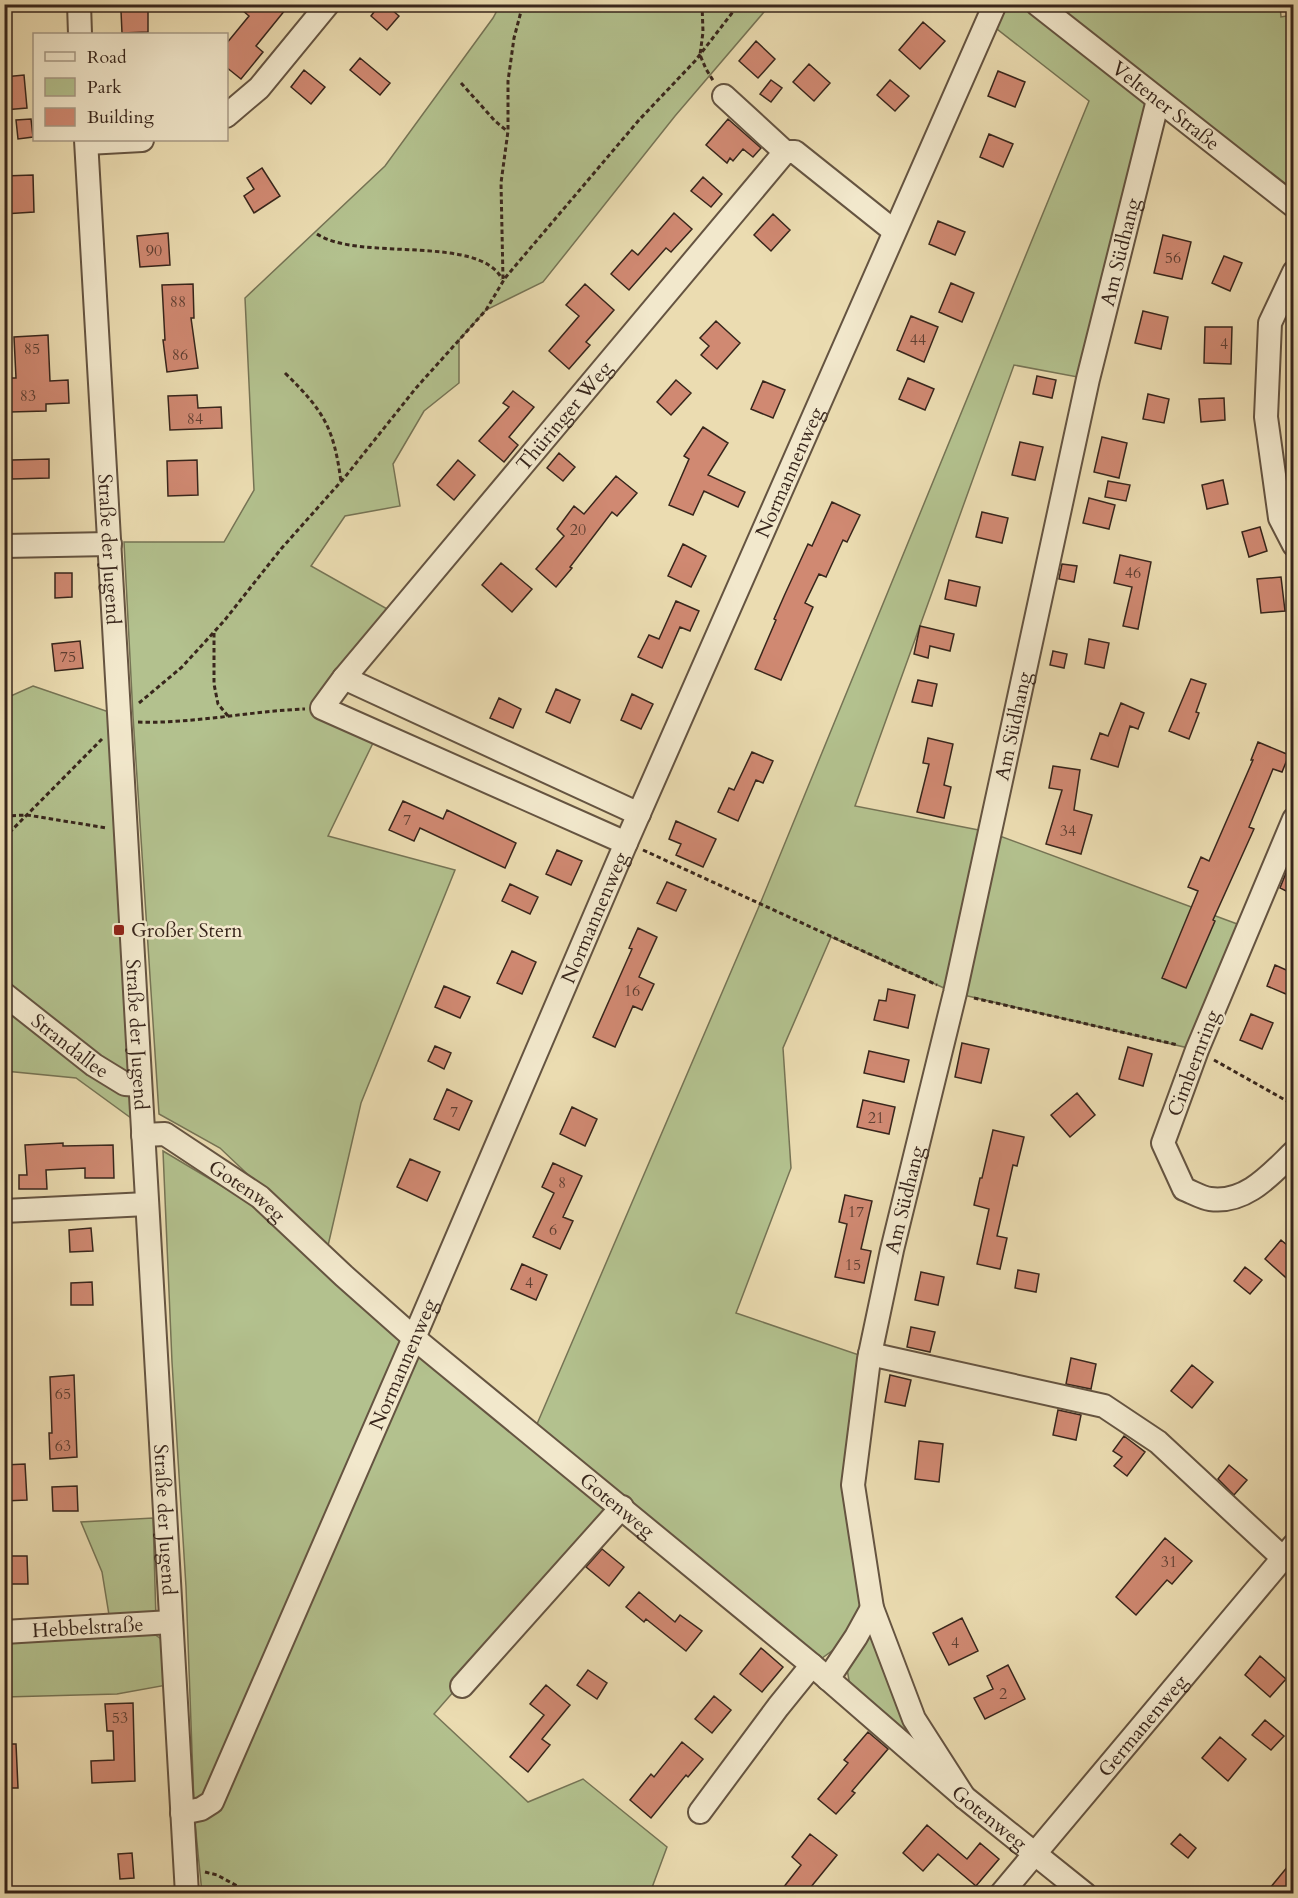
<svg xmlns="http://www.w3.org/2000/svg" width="1298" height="1898" viewBox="0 0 1298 1898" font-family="Cardo,serif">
<rect width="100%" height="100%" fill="#ebdcb1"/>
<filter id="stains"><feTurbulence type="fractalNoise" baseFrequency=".00333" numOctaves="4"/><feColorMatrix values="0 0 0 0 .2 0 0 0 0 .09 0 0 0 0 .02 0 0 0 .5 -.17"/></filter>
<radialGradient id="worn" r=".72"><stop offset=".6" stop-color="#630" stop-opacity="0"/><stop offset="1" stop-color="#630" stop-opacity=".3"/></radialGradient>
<path fill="#b3c18e" stroke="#767455" stroke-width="1.5" d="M500,5H770L675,116L543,282L486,310L459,340V383L424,411L393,464L400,506L345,516L311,566L389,610L313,707L373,743L328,836L455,870L361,1103L327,1250L220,1148L159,1114L133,716L124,542H224L254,490L245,298L385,166L493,18Z
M995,5H1280L1281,17L1293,15V195L1158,101L1088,379L1014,365L855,806L989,832L1248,928L1197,1050L955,993L831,937L783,1048L791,1168L736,1313L859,1355L864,1603L840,1645L818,1661L622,1500L537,1424L760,904L1089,101L988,22Z
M33,686L109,712L131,1118L76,1078L5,1071L4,699Z
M163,1151L252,1204L408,1335L209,1790L194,1805L186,1587L172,1362Z
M420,1350L610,1513L434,1714L528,1802L583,1779L667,1847L650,1893H202L195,1823L222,1807Z
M153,1518L156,1619L110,1621L102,1572L81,1522Z
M874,1625L934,1761L850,1686L847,1669Z
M154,1634L164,1641L167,1685L117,1694L5,1697L4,1641Z"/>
<path fill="#d08972" stroke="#38261c" stroke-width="1.5" d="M235,4H290L256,46L263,52L241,79L226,67V44L249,16Z
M380,4H385L399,16L387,30L371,16Z
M148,10V32L122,33L121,11Z
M923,22L945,41L920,69L899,50Z
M756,41L775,59L758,78L739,61Z
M360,58L390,83L380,95L350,70Z
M809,64L830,83L814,101L793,82Z
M304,70L325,87L311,104L291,87Z
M998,71L1025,82L1015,107L988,96Z
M24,75L27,108L4,110V77Z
M771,80L782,88L771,102L760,94Z
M890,80L909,96L895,111L877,95Z
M31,119L33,137L18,139L16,120Z
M728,119L761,148L753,157L743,149L733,161L730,158L727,163L706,145Z
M989,134L1013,144L1003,167L980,157Z
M262,168L280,196L254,213L244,196L254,189L247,178Z
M33,175L34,212L4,214V176Z
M703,177L722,194L711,207L691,191Z
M674,213L692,229L671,252L666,248L629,290L611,274L632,250L638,255Z
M773,214L790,230L771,251L754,235Z
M938,221L965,232L955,255L929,244Z
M168,233L170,265L140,267L137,236Z
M1163,235L1191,242L1182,279L1154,273Z
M1224,256L1242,263L1230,291L1212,283Z
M951,283L974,293L962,322L939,312Z
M193,284L194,318H191L198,368L167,372L163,340H165L162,285Z
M585,284L614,310L586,342L590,345L569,369L549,351L579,316L566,305Z
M1143,311L1168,317L1161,349L1135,343Z
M911,316L938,327L924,362L897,350Z
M716,321L740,343L717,369L701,355L709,346L700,338Z
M1205,327H1232L1231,364L1204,363Z
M48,335L50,381L68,380L69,403L46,404V411L10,412L9,378H16L14,337Z
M1037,376L1056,380L1052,398L1033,394Z
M908,378L934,389L925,410L899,399Z
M676,380L691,393L671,415L657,402Z
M763,381L785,390L773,418L751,409Z
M513,391L534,407L509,437L518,445L504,462L479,441L509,407L503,403Z
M1148,394L1169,399L1164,423L1143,419Z
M197,395L198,408L221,407L222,428L170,430L168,396Z
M1224,398L1225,420L1201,422L1199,399Z
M703,427L728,443L708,475L745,492L738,507L704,491L693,515L669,505L689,459L684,456Z
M1102,437L1127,443L1119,478L1094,472Z
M1020,442L1043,447L1035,480L1012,475Z
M559,453L575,467L563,481L547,468Z
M49,459V478L12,479V460Z
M197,460L198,495L168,496L167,461Z
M458,460L475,475L454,500L437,485Z
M616,476L637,493L617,516L612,512L570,567L572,568L556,587L536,569L564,536L557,529L574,506L584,514Z
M1223,480L1228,504L1207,509L1202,485Z
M1108,481L1130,485L1126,501L1105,497Z
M1089,498L1115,505L1109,529L1083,523Z
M832,502L860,515L847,542L843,540L826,577L819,574L805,603L813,607L781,680L755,669L776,620L774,619L785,594L808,544L812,546Z
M982,512L1008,518L1002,543L976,537Z
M1260,527L1267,551L1249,557L1242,532Z
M683,544L706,556L691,587L668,576Z
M1120,555L1151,562L1138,629L1123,626L1132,587L1114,583Z
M501,563L532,589L512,612L482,585Z
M1062,564L1077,566L1074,582L1059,579Z
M55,573H72V597L55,598Z
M1281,577L1285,611L1261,613L1257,579Z
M949,580L980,587L976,606L945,599Z
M676,601L699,611L690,631L680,627L662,668L638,657L649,635L659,639Z
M920,626L954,634L950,651L930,646L928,658L914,654Z
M1089,639L1109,643L1104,668L1085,664Z
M80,641L83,668L55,671L52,644Z
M1053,651L1067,654L1064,668L1050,665Z
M1191,679L1206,684L1196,712L1199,713L1189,739L1169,731Z
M918,680L937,684L932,706L912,702Z
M556,689L580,700L570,723L546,712Z
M632,694L653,704L641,729L621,720Z
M499,698L521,709L513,728L490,718Z
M1121,703L1144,713L1138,729L1130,726L1118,767L1091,759L1100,733L1108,736Z
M928,738L953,744L944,785L951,787L944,818L917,812L929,764L923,763Z
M1258,742L1289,755L1282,772L1273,769L1249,827L1254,829L1213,920L1215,921L1186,988L1162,978L1198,891L1188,887L1201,857L1209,861L1253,760H1251Z
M752,752L773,761L763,783L756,780L738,821L718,812L729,788L734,790Z
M1053,766L1080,770L1074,810L1092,815L1081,854L1046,844L1062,790L1049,788Z
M403,801L443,819L447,810L516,843L505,868L420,828L414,841L389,830Z
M676,821L716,839L703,867L676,855L681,844L669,839Z
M557,850L582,861L571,885L546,874Z
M1290,863L1293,864V885L1290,893L1280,888Z
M667,882L686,890L676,911L657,903Z
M510,884L538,897L530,914L502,901Z
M638,928L657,937L639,977L654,984L642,1010L633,1006L615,1047L593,1037L632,949L629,948Z
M512,951L536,962L522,994L497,983Z
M1275,965L1293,973V997L1267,986Z
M444,986L470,997L460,1018L435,1007Z
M888,989L915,995L908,1028L874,1020L879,1000L886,1001Z
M1251,1014L1273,1023L1262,1049L1240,1040Z
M962,1043L989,1049L981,1083L955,1077Z
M435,1046L451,1053L444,1069L428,1061Z
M1128,1047L1152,1054L1143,1086L1119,1079Z
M869,1051L909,1060L904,1082L864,1073Z
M447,1089L472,1101L459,1130L434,1119Z
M1077,1093L1095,1115L1070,1137L1051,1115Z
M863,1100L895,1107L889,1134L857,1127Z
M572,1107L597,1119L585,1146L560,1134Z
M993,1130L1024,1137L1017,1166L1013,1165L997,1236L1007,1238L1000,1269L977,1264L989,1209L974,1205L980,1178H982Z
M63,1143V1146L113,1145L114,1178H85V1168L46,1170L47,1189H19V1175H27L25,1145Z
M410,1159L440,1172L427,1201L397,1187Z
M553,1163L582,1176L563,1217L573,1221L560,1249L533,1237L554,1193L542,1187Z
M845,1195L872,1201L861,1249L871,1251L864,1283L835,1277L847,1224L839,1222Z
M91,1228L93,1251L70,1252L69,1230Z
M1281,1240L1293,1250V1284L1265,1259Z
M522,1264L547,1275L536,1300L511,1289Z
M1245,1267L1262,1280L1250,1294L1234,1281Z
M1018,1270L1039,1274L1036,1292L1015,1288Z
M921,1272L944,1277L938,1305L915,1300Z
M92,1282L93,1305H71V1283Z
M911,1327L935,1332L930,1352L907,1347Z
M1071,1358L1096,1364L1091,1389L1066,1384Z
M1192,1365L1213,1382L1192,1408L1171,1391Z
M74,1375L77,1457L50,1459L49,1433H52L50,1377Z
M890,1375L911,1380L905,1406L885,1402Z
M1058,1410L1081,1415L1076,1440L1053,1435Z
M1124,1436L1145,1452L1127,1476L1114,1466L1122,1457L1113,1451Z
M919,1441L943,1444L939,1482L915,1479Z
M25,1464L27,1500L4,1501V1465Z
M1229,1465L1247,1480L1234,1495L1218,1479Z
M77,1486L78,1511H53L52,1487Z
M1165,1538L1192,1561L1172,1584L1167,1580L1136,1615L1116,1597Z
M602,1549L624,1567L609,1586L586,1567Z
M4,1556H27L28,1584H4Z
M639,1592L675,1622L680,1615L702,1631L686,1651L646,1619L644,1622L626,1607Z
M962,1618L978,1651L949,1665L933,1633Z
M761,1648L783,1667L762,1692L740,1674Z
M1260,1656L1286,1679L1270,1697L1245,1675Z
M1008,1665L1025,1699L985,1719L974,1698L993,1689L987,1676Z
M588,1670L607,1683L597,1699L577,1685Z
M546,1685L570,1705L542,1739L550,1745L528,1772L510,1757L544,1715L530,1704Z
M714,1696L731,1710L712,1733L695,1719Z
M133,1703L135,1781L92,1783L91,1761L114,1760L113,1731H107L105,1704Z
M1265,1720L1284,1736L1271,1750L1252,1735Z
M868,1732L888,1749L852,1791L855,1793L836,1814L818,1799L848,1763L844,1760Z
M1220,1737L1246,1759L1228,1781L1202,1758Z
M682,1742L703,1759L688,1777L686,1775L651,1818L630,1800L651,1774L654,1777Z
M4,1744H16L18,1788H4Z
M927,1825L967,1859L980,1843L999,1859L976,1886L938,1854L923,1871L903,1853Z
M810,1834L837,1855L806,1893H779L801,1865L792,1857Z
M1180,1834L1196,1848L1188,1858L1171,1844Z
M132,1853L134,1878L120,1879L118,1854Z
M1293,1860V1893H1277L1270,1888Z"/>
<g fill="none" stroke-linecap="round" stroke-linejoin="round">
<defs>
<g id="minor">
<path d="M79,4L80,34"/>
<path id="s1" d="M1037,4L1294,206"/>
<path d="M724,96L785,152"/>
<path d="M226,116L259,88L328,4"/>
<path id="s2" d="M86,140L187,1894"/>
<path d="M87,143L142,140"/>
<path d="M1294,272L1270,323L1266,417L1280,518L1294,545"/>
<path d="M4,546L110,544"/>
<path d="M344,678L639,814"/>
<path d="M1294,819L1197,1050L1163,1143L1184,1189C1192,1192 1202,1198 1210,1199C1246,1204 1271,1174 1294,1152"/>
<path id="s3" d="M626,843L322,708L344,678L785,152H795L894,231"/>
<path id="s4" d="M4,994L94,1065L125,1084L140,1085"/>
<path id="s5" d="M143,1135L165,1134L260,1197L344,1276L414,1338L812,1665L964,1797L1085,1894"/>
<path d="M4,1211L147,1204"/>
<path d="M870,1354L1104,1406L1158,1442L1283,1558"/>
<path id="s6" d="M4,1632L171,1622"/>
<path d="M828,1679L856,1637L872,1608"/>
<path d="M462,1686L622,1507"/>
<path id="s7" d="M964,1797L914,1719L872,1608L853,1485L869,1359L892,1250L955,993L1088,379L1158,100"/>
<path d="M700,1812L778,1707L812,1665"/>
<path id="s8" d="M182,1813L201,1809L212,1802L414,1338L626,843L995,4"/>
<path id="s9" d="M1001,1894L1294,1545"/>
</g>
</defs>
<use href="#minor" stroke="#655441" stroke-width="26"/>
<path stroke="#38261c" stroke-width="3" stroke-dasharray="4.5 3" stroke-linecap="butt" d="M702,4L703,32L700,55L706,69L714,82
M461,83L495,121L507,131
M317,234C360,262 479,234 502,279
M503,279L501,183L508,131V81L514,38L523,4
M285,373C324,411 334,428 341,482
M214,633V684L218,704L228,716
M139,703L182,667L224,621L281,549L345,477L416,388L486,310L505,278L639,120L695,61L739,4
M138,722C193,724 250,711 305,709
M4,816L27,815L107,828
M4,838L102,739
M643,850L937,985
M974,998L1178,1045
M1214,1060L1294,1105
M205,1872L217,1875L252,1894"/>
<use href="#minor" stroke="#f2e8cc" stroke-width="22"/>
</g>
<rect fill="#8f2418" stroke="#f2e8cc" stroke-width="2" x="113" y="924" width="12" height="12" rx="3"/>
<g text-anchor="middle" stroke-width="5" stroke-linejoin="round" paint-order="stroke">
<g font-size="16" fill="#5e3f32">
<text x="154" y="256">90</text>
<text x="1173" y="263">56</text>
<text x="178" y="307">88</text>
<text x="918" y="345">44</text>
<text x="1224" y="349">4</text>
<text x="32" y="354">85</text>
<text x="180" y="360">86</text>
<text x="28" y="401">83</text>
<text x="195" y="424">84</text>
<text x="578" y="535">20</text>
<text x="1133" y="578">46</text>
<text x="68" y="662">75</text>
<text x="407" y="825">7</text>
<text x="1068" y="836">34</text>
<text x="632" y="996">16</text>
<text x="454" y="1117">7</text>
<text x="876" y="1123">21</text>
<text x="562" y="1188">8</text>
<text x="856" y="1217">17</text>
<text x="553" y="1235">6</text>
<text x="853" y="1270">15</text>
<text x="529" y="1288">4</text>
<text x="63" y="1399">65</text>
<text x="63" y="1451">63</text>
<text x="1169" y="1567">31</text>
<text x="955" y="1648">4</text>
<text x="1003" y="1699">2</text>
<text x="120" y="1723">53</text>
</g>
<g font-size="20" fill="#38261c" stroke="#f2e8cc">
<text dy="7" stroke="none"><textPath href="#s1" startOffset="164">Veltener Straße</textPath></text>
<text dy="7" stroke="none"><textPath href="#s7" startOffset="1598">Am Südhang</textPath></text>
<text dy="7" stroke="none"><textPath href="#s3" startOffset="712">Thüringer Weg</textPath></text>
<text dy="7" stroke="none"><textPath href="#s8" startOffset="1482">Normannenweg</textPath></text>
<text dy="7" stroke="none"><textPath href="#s2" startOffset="410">Straße der Jugend</textPath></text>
<text dy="7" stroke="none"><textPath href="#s7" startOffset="1112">Am Südhang</textPath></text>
<text dy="7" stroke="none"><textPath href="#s8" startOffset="996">Normannenweg</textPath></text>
<text dy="7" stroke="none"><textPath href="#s2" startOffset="896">Straße der Jugend</textPath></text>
<text dy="7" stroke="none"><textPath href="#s4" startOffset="84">Strandallee</textPath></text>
<text transform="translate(1193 1063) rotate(-69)" y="7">Cimbernring</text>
<text dy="7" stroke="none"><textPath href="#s5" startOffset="122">Gotenweg</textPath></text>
<text dy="7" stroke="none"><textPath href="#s7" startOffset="626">Am Südhang</textPath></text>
<text dy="7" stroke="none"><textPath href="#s8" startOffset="510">Normannenweg</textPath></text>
<text dy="7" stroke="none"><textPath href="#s5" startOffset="608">Gotenweg</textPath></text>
<text dy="7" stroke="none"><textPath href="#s2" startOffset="1382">Straße der Jugend</textPath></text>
<text dy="7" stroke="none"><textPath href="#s6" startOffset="84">Hebbelstraße</textPath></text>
<text dy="7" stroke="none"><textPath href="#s9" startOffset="220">Germanenweg</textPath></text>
<text dy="7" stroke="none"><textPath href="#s5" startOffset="1094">Gotenweg</textPath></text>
</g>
<g font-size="20" fill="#38261c" stroke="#f2e8cc" text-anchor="start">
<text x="131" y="937">Großer Stern</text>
</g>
</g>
<rect width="1298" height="1898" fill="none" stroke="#ebdcb1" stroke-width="24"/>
<rect x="6" y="6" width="1286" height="1886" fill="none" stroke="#38261c" stroke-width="3"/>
<rect x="12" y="12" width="1274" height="1874" fill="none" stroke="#38261c" stroke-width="1.5"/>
<rect x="33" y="33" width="195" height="108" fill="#f2e8cc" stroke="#a89a86" stroke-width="1.5"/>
<rect x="45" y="52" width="30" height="9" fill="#f2e8cc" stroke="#a89a86" stroke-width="1.5"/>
<text x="87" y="63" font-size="18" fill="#38261c">Road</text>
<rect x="45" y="78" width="30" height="18" fill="#b3c18e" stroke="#a89a86" stroke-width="1.5"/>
<text x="87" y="93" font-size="18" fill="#38261c">Park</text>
<rect x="45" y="108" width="30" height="18" fill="#d08972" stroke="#a89a86" stroke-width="1.5"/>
<text x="87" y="123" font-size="18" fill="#38261c">Building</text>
<rect width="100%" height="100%" filter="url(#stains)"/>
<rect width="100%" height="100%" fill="url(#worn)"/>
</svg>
